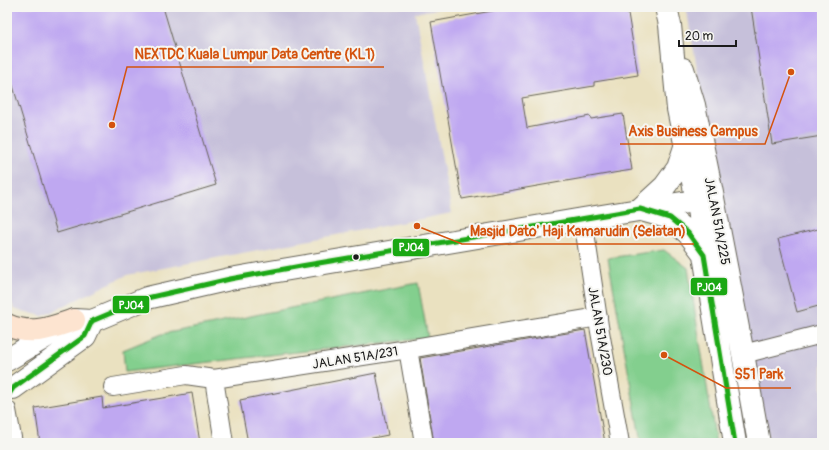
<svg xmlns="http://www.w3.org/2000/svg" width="829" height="450" viewBox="0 0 829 450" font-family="Pangolin,sans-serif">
<rect width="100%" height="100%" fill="#f6f6f2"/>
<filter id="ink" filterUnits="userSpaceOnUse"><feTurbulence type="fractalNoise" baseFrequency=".025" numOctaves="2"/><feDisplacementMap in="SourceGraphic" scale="8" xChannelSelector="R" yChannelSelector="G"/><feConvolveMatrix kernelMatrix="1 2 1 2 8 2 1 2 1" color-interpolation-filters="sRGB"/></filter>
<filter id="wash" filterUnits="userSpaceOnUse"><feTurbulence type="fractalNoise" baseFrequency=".012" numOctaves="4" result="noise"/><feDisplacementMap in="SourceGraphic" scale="16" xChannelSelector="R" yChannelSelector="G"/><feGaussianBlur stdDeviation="0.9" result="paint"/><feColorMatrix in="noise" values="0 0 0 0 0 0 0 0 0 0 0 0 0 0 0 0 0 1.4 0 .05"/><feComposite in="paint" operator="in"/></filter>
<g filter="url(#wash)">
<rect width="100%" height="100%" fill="#eae1c0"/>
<path fill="#c6c0da" d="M7,7H448L415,13L452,213L127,275L43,316L14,309L7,290Z
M686,7H822V443H768L719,190Z"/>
<path fill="#83cf8e" stroke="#507655" d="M664,250L688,268L716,443H641L608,258Z
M418,283L428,338L279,354L125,372L123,350L162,334L209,325L265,313Z"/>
<g id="blocks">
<path fill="#bfa8f1" d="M7,7H163L216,185L57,233L7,66Z
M514,7H627L638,75L594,82V86L522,98L527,128L590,116L591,119L623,114L632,170L607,174L462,199L431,22Z
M751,7H822V136L772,144Z
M822,228V305L797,312L778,239Z
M585,330L605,443H434L420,358Z
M376,373L388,435L347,443H248L240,400Z
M192,393L200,443H40L35,408L102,397L103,408Z"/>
</g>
</g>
<g filter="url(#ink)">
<use href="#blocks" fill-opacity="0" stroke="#646155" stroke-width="1"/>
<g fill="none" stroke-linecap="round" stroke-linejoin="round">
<defs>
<path id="minor" d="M583,219L599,326L620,443
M408,349L424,443
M743,354L822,334
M214,379L224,443
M113,387L186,375L214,379L408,349L598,317
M7,410L13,443"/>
<path id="tertiary" d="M666,7L670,25L678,109L697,201L704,255L735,443
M683,69L694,105L713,198L743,354L759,443
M640,209L665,186L678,168L685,147
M645,211L670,218L688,233L704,254
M7,360L74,320L92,321L147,298L230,279L583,219L713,198
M13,388L85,336L92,321"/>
<path id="secondary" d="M7,325C32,336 50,328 74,320"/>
</defs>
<use href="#minor" stroke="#646155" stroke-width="20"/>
<use href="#tertiary" stroke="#646155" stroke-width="24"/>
<use href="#secondary" stroke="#646155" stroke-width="24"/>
<use href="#minor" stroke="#fff" stroke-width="18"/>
<use href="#tertiary" stroke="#fff" stroke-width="22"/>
<use href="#secondary" stroke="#fde4d0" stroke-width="22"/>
<defs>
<path id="bus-1" d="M7,397L13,388L85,336L92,321L147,298L230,279L301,266L640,209L670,218L688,233L704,255L735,443"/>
</defs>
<use href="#bus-1" stroke="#f6f6f2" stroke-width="8"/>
<use href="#bus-1" stroke="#1aa813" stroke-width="5"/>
</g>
</g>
<circle fill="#1c1c1c" stroke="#f6f6f2" stroke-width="1.5" cx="356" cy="257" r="3.5"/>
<g text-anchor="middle" stroke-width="4" stroke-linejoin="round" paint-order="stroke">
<g font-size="13" fill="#1c1c1c" stroke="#f6f6f2">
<text transform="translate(718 221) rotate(79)" y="5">JALAN 51A/225</text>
<text transform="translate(601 331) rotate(80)" y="5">JALAN 51A/230</text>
<text transform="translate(355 357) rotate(-9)" y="5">JALAN 51A/231</text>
</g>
</g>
<path fill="none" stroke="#d4530e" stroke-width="1.5" d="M112 125L127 67H384M791 72L765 144H620M417 226L462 244H694M664 355L726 388H791"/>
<g fill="#d4530e" stroke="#f6f6f2" stroke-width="1.5">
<circle cx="112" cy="125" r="4"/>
<circle cx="791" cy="72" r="4"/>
<circle cx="417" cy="226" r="4"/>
<circle cx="664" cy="355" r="4"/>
</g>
<g font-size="14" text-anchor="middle" font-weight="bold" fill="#d4530e" stroke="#f6f6f2" stroke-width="4" stroke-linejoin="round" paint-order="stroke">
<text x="255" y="59">NEXTDC Kuala Lumpur Data Centre (KL1)</text>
<text x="693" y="136">Axis Business Campus</text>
<text x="578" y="236">Masjid Dato' Haji Kamarudin (Selatan)</text>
<text x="759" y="379">S51 Park</text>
</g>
<g stroke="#f6f6f2" stroke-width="1.5">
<rect x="392" y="238" width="38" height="19" rx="4" fill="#1aa813"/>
<rect x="690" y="277" width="38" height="19" rx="4" fill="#1aa813"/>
<rect x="112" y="295" width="38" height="19" rx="4" fill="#1aa813"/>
</g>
<g font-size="11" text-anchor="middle" font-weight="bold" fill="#fff">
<text x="411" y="251">PJ04</text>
<text x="709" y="291">PJ04</text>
<text x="131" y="309">PJ04</text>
</g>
<rect width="829" height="450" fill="none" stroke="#f6f6f2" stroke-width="24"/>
<path d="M679 40v6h57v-6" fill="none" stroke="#1c1c1c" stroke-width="2"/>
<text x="685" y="40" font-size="12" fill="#1c1c1c" stroke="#f6f6f2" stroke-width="3" paint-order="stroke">20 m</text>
</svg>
